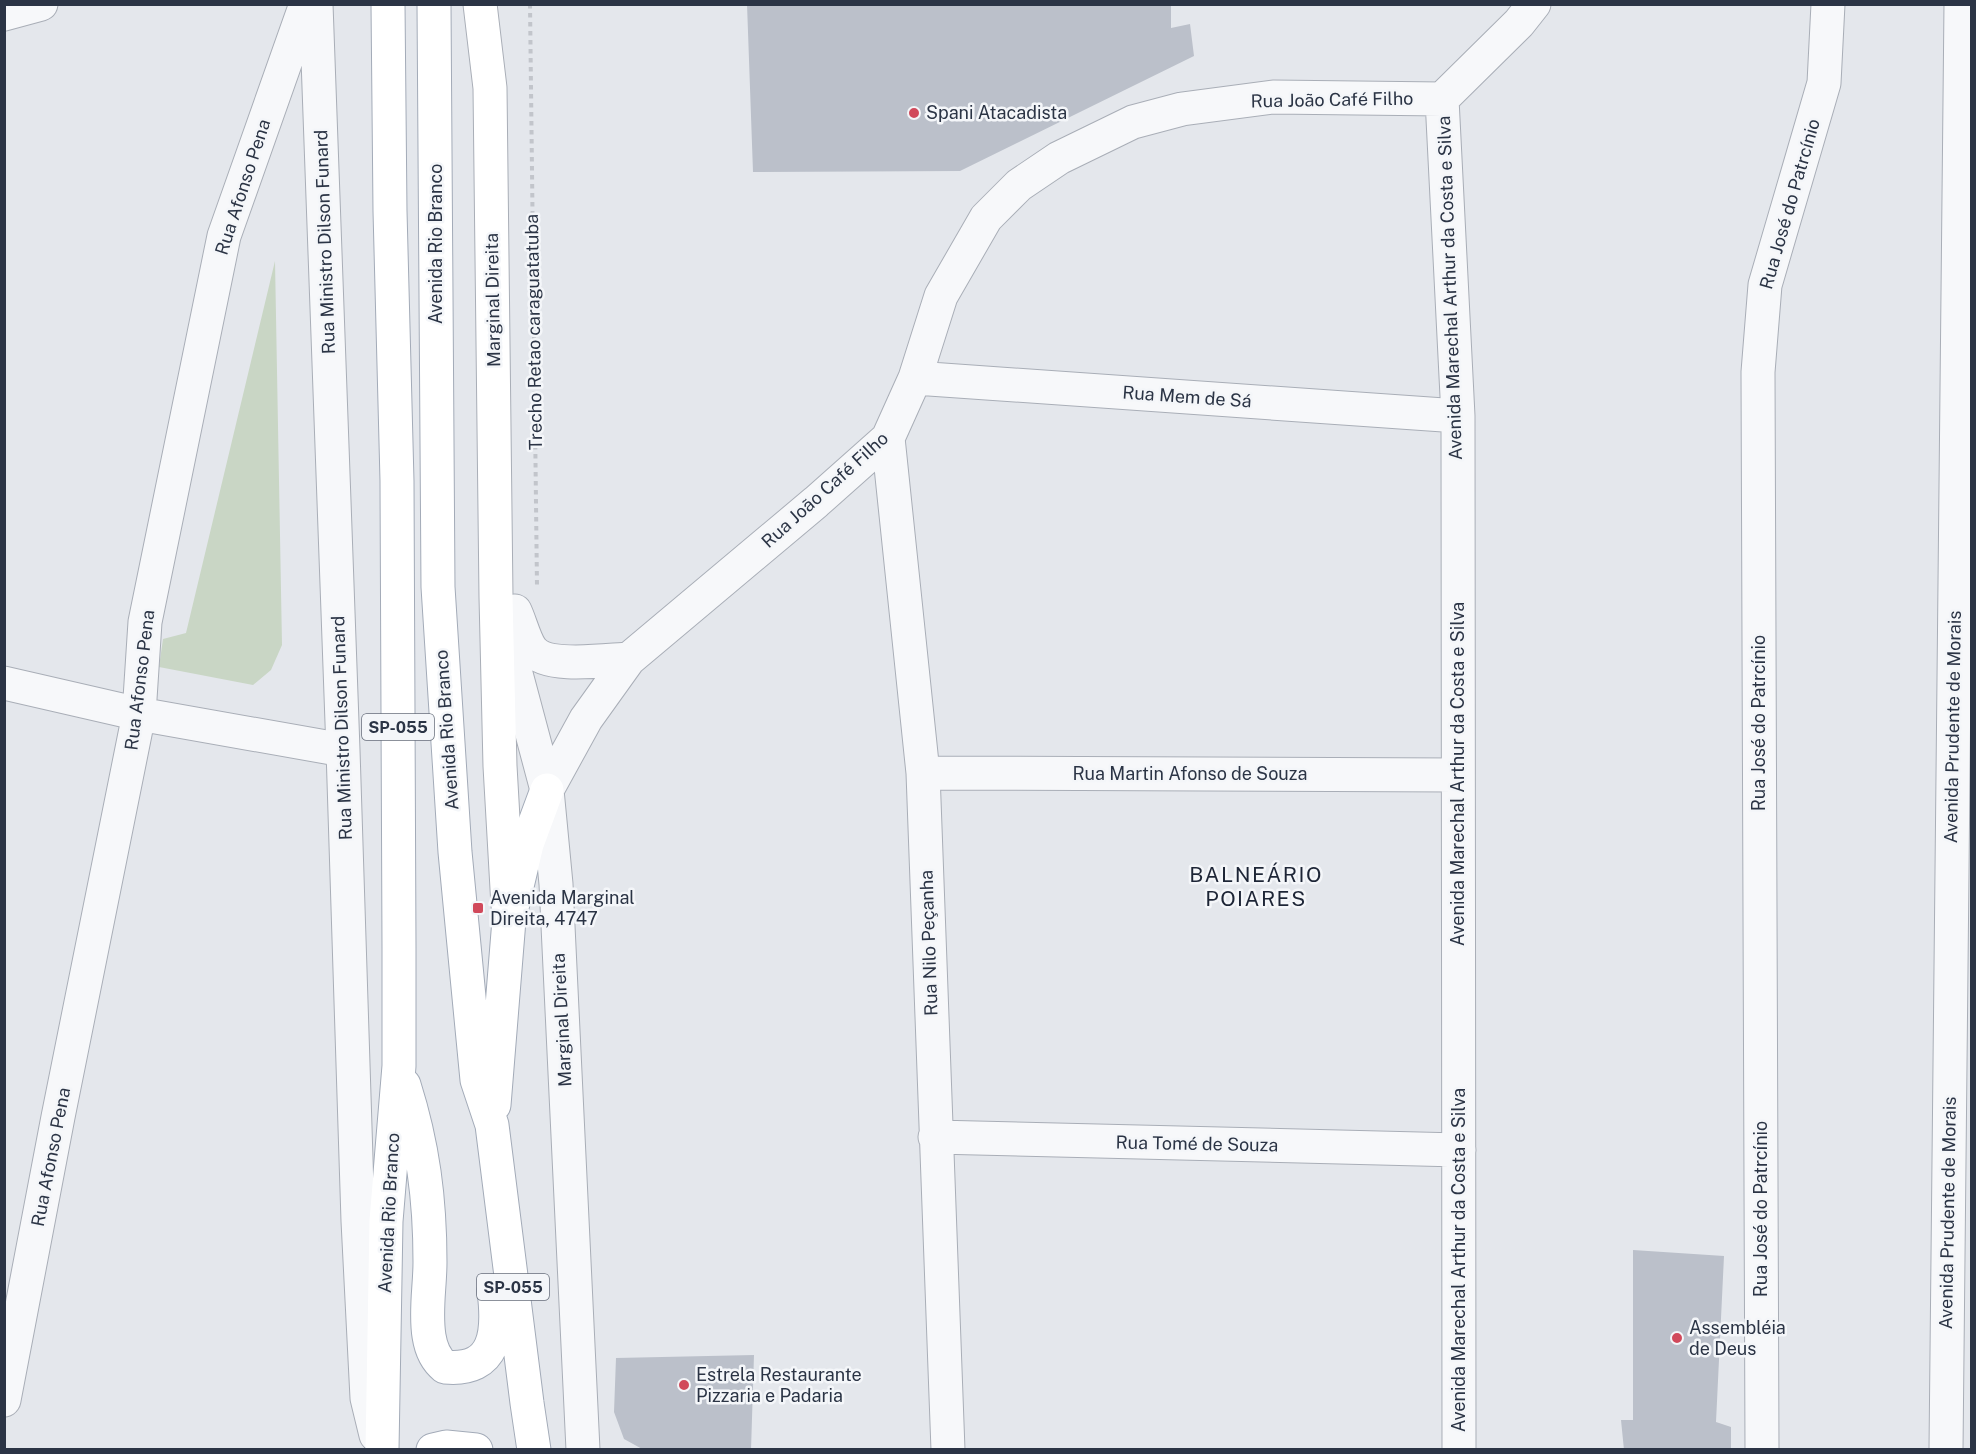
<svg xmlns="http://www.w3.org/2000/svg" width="1976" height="1454" viewBox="0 0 1976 1454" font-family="'Public Sans',sans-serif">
<rect width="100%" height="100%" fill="#e4e7ec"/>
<path fill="#c9d6c5" d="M275,261L282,645L271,670L253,685L159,667L163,639L186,633Z"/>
<path fill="#bbc0ca" d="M747,4H1171V28L1190,24L1194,56L960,171L753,172Z
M1633,1250L1724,1256L1716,1422L1731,1427V1450H1624L1621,1420H1633Z
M754,1355L751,1450H644L624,1439L614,1412L616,1358Z"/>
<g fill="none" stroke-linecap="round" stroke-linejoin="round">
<defs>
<path id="street" d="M316,4L343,750L358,1221L367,1398L376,1435
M4,14L41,4
M1442,99L1458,416L1459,1450
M915,378L1458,416
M888,438L923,773L948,1450
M515,611C520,621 525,642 532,650C547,669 606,660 629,659
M503,625L547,790L556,884L583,1450
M4,683L139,714L343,750
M923,773L1457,775
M547,790L586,719L629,659L816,502L888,438L915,378L941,296L986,218L1019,185L1059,158L1133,122L1182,109L1273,97L1442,99L1519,23L1534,4
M935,1137L1459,1150
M4,1400L58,1117L139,714L145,622L224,236L306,4
M1762,1450L1758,372L1765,285L1824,83L1828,4
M1946,1450L1961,4"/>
<path id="secondary" d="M480,4L490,88L496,597L500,766L508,906"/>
<path id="primary" d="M434,4L438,587L455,852L477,1080L492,1125L527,1403L534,1450
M404,1085C423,1145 430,1199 430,1262C430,1287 425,1311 429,1336C431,1349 435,1359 445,1367C497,1372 499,1331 494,1291
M494,1105L509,920L527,844L547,790
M382,1450L386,1221L399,1066V948L397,481L390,211L388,4
M433,1450L446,1447L476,1450"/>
</defs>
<use href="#street" stroke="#a9aeb7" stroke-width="35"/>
<use href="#secondary" stroke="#a9aeb7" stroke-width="35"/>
<use href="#primary" stroke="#a3abb8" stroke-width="35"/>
<path stroke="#c2c5cb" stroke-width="4" stroke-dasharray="4.5 4.5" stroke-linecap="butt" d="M530,4L537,586"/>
<use href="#street" stroke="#f7f8fa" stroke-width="33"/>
<use href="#secondary" stroke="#fff" stroke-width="33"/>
<use href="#primary" stroke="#fff" stroke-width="33"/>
</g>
<g fill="#d1495b" stroke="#f4f6f9" stroke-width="2">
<circle cx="914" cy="113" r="6"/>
<rect x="472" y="902" width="12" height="12" rx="3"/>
<circle cx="1677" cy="1338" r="6"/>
<circle cx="684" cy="1385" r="6"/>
</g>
<g text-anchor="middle" stroke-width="5" stroke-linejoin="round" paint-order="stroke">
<g fill="#f4f6f9" stroke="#676e7b" stroke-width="1.5">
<rect x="362" y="714" width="72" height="26" rx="4.5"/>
<rect x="477" y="1274" width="72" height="26" rx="4.5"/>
</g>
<g font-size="16" font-weight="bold" fill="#2b3445">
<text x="398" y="733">SP-055</text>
<text x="513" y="1293">SP-055</text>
</g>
<g font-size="18" fill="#2b3445" stroke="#f4f6f9">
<text transform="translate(1332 100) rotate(-1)" y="6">Rua João Café Filho</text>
<text transform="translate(243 187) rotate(-72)" y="6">Rua Afonso Pena</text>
<text transform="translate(1790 204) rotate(-74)" y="6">Rua José do Patrcínio</text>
<text transform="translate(325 242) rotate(-92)" y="6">Rua Ministro Dilson Funard</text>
<text transform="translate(436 244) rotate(-90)" y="6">Avenida Rio Branco</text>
<text transform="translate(1450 288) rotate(-92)" y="6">Avenida Marechal Arthur da Costa e Silva</text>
<text transform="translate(493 300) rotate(-91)" y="6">Marginal Direita</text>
<text transform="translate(534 332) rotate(-91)" y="6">Trecho Retao caraguatatuba</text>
<text transform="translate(1187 397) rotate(4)" y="6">Rua Mem de Sá</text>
<text transform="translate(825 490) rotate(-42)" y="6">Rua João Café Filho</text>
<text transform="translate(140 680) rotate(-83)" y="6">Rua Afonso Pena</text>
<text transform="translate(1759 723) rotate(-90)" y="6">Rua José do Patrcínio</text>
<text transform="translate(1953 727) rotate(-89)" y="6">Avenida Prudente de Morais</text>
<text transform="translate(342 728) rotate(-92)" y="6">Rua Ministro Dilson Funard</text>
<text transform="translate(447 730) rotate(-94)" y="6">Avenida Rio Branco</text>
<text x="1190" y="780">Rua Martin Afonso de Souza</text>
<text transform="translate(1458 774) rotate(-90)" y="6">Avenida Marechal Arthur da Costa e Silva</text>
<text transform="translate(929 943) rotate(-92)" y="6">Rua Nilo Peçanha</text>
<text transform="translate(562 1020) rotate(-93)" y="6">Marginal Direita</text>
<text transform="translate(1197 1144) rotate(1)" y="6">Rua Tomé de Souza</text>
<text transform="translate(51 1157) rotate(-79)" y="6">Rua Afonso Pena</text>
<text transform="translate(1761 1209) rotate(-90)" y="6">Rua José do Patrcínio</text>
<text transform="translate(389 1213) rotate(-87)" y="6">Avenida Rio Branco</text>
<text transform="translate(1948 1213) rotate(-89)" y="6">Avenida Prudente de Morais</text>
<text transform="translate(1459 1260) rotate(-90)" y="6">Avenida Marechal Arthur da Costa e Silva</text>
</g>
<g font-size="18" fill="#2b3445" stroke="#f4f6f9" text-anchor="start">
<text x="926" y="119">Spani Atacadista</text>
<text x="490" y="904">Avenida Marginal<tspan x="490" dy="21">Direita, 4747</tspan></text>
<text x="1689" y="1334">Assembléia<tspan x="1689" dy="21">de Deus</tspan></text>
<text x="696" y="1381">Estrela Restaurante<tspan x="696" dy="21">Pizzaria e Padaria</tspan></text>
</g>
<g font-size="21" letter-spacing="1.5" fill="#1d2536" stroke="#f4f6f9">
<text x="1256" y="882">BALNEÁRIO<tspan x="1256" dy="24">POIARES</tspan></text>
</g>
</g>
<rect width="1976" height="1454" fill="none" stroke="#2b3445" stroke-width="12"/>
</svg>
